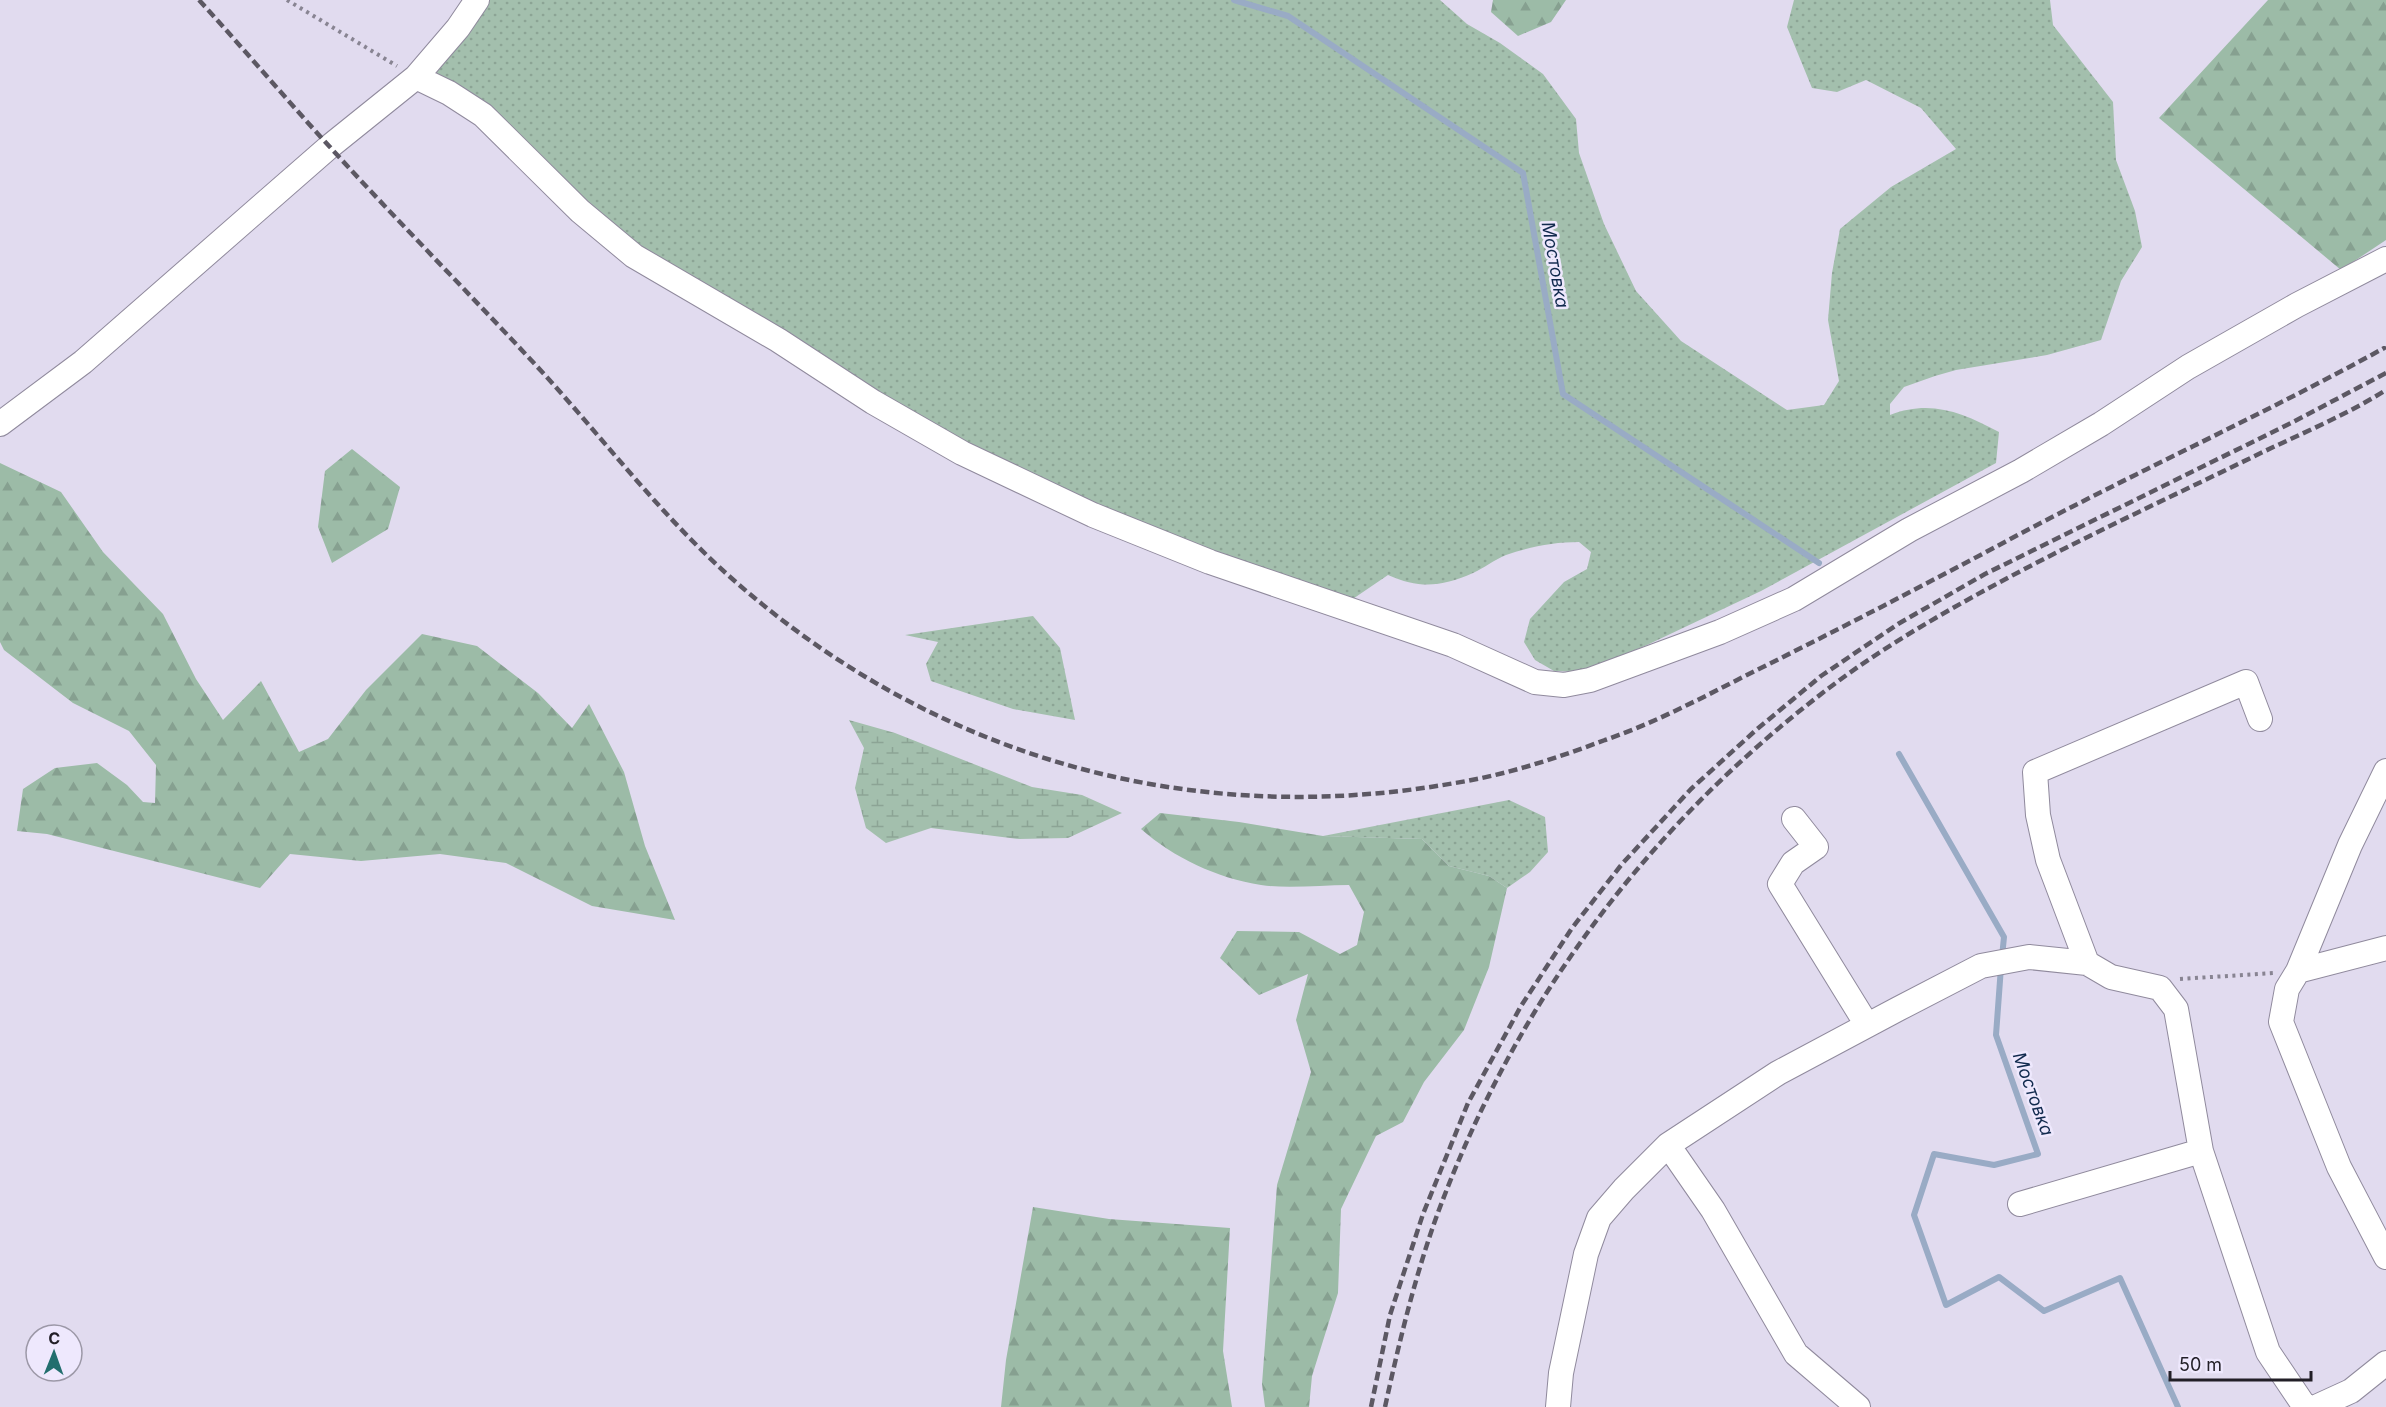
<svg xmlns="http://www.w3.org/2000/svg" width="2386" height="1407" viewBox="0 0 2386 1407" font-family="Inter,sans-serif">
<defs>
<pattern id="grass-dots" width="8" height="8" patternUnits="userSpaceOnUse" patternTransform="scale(1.5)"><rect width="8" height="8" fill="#a3bfad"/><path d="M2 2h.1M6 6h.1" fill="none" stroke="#8ca495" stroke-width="1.8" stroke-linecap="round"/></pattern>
<pattern id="forest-firs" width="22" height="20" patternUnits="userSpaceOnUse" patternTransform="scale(1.5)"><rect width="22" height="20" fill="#9cbba7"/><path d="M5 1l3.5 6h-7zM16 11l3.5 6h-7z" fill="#86a090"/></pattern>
<pattern id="wetland-marsh" width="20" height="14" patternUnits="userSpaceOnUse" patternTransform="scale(1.5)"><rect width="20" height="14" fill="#a3bfad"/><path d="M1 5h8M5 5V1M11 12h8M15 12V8" fill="none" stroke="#8ca495"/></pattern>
</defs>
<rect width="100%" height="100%" fill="#e1dbef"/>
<path fill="url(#grass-dots)" d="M477,0H1440L1467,24L1500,43L1543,74L1576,119L1579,153L1604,224L1636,291L1681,341L1787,410L1824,405L1839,381L1828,320L1832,273L1840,229L1891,187L1956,149L1921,108L1866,80L1837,92L1812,88L1787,27L1794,0H2050L2053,25L2113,102L2116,160L2135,211L2142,247L2121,281L2101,340L2047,355L1956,370L1935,376L1904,387L1890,404V415C1931,399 1963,413 1999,432L1996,463L1761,591L1647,645L1584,672L1554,671L1535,660L1524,642L1530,619L1564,582L1587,569L1591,552L1579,542C1554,542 1529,547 1506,555C1494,560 1484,568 1473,573C1441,587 1420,589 1388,575L1341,607L1093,515L676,282L483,115L416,77Z
M1033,616L1060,648L1075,720L1013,709L931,681L926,664L938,642L905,635Z
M1509,800L1545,817L1548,852L1530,872L1507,888L1489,876L1449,866L1422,839L1323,836Z"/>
<path fill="url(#forest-firs)" d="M1493,0H1566L1551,22L1518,36L1491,12Z
M2268,0H2386V240L2341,270L2159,118Z
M352,449L400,487L388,529L332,563L318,527L325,471Z
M0,463L61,492L103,552L163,614L196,679L223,720L261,681L299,752L328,739L366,690L422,634L477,646L538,693L572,728L589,704L624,772L645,846L675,920L592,906L506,863L440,854L361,861L290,854L260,888L47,834L17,831L23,789L55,768L97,763L127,785L143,802L155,803L156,765L129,731L73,703L4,650L0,642Z
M1160,813L1239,822L1323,836L1422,839L1449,866L1489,876L1507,888L1489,967L1464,1030L1424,1082L1403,1122L1376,1136L1341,1209L1338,1293L1312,1376L1309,1407H1265L1262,1384L1277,1185L1311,1072L1296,1020L1308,974L1259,995L1220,958L1237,931L1299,932L1340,954L1357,945L1364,912L1349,885C1321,885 1288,889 1261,885C1217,878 1174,858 1141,829Z
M1033,1207L1109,1219L1230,1228L1223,1351L1232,1407H1001L1006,1360Z"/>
<path fill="url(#wetland-marsh)" d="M849,720L895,733L1032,787L1082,795L1122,813L1068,838L1019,839L931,828L886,843L866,828L855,788L864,748Z"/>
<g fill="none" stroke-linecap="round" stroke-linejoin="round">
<path stroke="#99abc5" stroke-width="6" d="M1234,0L1288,16L1523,173L1563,394L1819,563
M1899,754L2004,937L2002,957
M2001,967L1996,1035L2038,1154L1994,1165L1934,1154L1914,1215L1946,1305L1999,1277L2044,1311L2120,1278L2178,1407"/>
<defs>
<path id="minor" d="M416,77L458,28L477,0
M0,424L83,362L329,147L416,77L449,93L483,115L580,211L634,256L778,340L873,402L962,453L1093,515L1210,562L1453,645L1535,682L1564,685L1590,680L1720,632L1794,599L1909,530L2021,471L2101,424L2188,367L2297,305L2386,259
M1794,819L1816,847L1793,863L1780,884L1867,1025
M2386,948L2298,971L2287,989L2281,1022L2339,1167L2386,1257
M2087,963L2048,860L2038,815L2035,772L2246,682L2260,719
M2298,971L2350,845L2386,771
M1668,1145L1713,1210L1796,1354L1858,1407
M2020,1204L2201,1151
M1558,1407L1561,1373L1586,1254L1599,1218L1624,1189L1668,1145L1778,1073L1898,1009L1981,966L2029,957L2087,963L2111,977L2160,988L2176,1009L2201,1151L2268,1352L2305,1407
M2316,1407L2351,1391L2386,1363"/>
</defs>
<use href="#minor" stroke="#908a9d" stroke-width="26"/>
<path stroke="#888492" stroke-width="4" stroke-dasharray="3 4.5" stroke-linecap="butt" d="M287,0L397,66
M2180,979L2274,973"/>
<use href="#minor" stroke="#fff" stroke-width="24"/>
<path stroke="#5c5863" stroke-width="4.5" stroke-dasharray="9 4.5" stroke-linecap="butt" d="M199,0C243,48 285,98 329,146C399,223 473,297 544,374C605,441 661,515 729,576C932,757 1187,830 1455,783C1506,775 1557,758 1605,740C1663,720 1716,690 1771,663C1849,624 1926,584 2003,543C2129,475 2261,416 2386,347
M1371,1407L1390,1315L1423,1214L1468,1103L1521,1006L1572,928L1622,864L1691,789L1756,730L1821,676L1898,624L1985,574L2293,422L2386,373
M1385,1407C1399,1343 1414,1280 1436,1218C1514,1004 1647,826 1829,688C1879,650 1934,618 1989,588C2079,539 2173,496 2265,451C2305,432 2348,414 2386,390"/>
</g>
<g text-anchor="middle" stroke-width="5" stroke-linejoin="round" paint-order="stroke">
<g font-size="18" font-style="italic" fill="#112a4e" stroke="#eee8fd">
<text transform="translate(1555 265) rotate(80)" y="6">Мостовка</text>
<text transform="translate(2033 1094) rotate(70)" y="6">Мостовка</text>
</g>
</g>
<g transform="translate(54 1353) rotate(1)"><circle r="28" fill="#eee8fd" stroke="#9c98a7" stroke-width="1.5"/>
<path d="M0-4.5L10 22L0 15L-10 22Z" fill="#226e6e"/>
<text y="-9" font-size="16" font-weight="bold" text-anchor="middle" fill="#221f27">С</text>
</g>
<path d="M2170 1371v9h141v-9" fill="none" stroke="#221f27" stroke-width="3"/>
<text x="2179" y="1371" font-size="18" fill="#221f27" stroke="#eee8fd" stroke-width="4.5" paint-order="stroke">50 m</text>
</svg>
